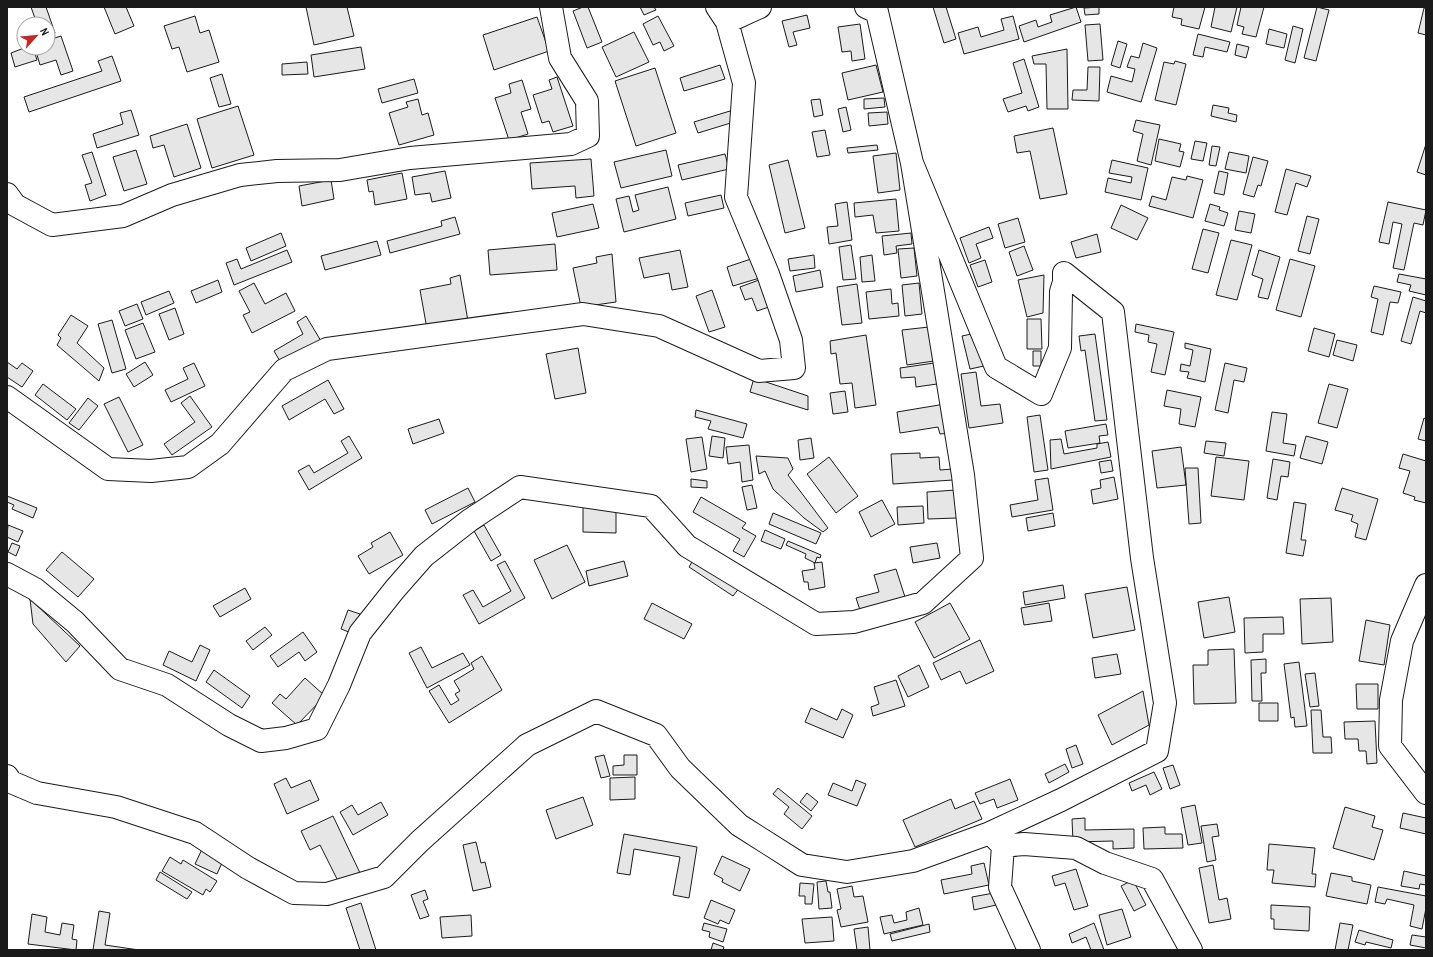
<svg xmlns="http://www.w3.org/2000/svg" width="1433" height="957" viewBox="0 0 1433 957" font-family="'Archivo Narrow',sans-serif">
<rect width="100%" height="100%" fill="#fff"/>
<path fill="#e6e6e6" stroke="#1a1a1a" d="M31,7H46L55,33L48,35V24H37Z
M104,7H126L134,26L115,34Z
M306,7H347L354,36L314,45Z
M583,7H588L602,42L587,48L573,11Z
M640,7H654L656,10L644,15Z
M933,7H946L956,39L944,43Z
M1076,7L1081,22L1024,42L1019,26L1036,20L1038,27L1052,22L1050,15Z
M1099,7V14L1085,15L1084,8Z
M1174,7H1205L1199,29L1181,25L1182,19L1172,17Z
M1215,7H1237L1231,32L1211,27Z
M1241,7H1264L1256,37L1242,34L1244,27L1237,25Z
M1317,7L1329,10L1316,61L1304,58Z
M1424,8H1426V35L1418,33Z
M807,15L810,28L793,32L797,45L789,47L782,21Z
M195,16L200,33L209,30L219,62L187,72L179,47L172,49L164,26Z
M658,16L674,46L664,51L660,42L653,45L643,24Z
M1013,16L1019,39L964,54L958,33L978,27L981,37L1004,30L1001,19Z
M537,17L549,51L494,70L483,35Z
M860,24L865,59L852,61L851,51L842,52L838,27Z
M1100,24L1103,60L1088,61L1085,25Z
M1293,26L1303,29L1295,63L1285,60Z
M1269,29L1287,34L1284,48L1266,44Z
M634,32L649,62L616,77L602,47Z
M1198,34L1230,42L1227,52L1205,47L1203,57L1193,55Z
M61,36L73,71L61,75L56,60L40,65L35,48H48V40Z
M1118,41L1127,44L1120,68L1111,65Z
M1143,43L1157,48L1141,102L1107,92L1111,76L1132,82L1135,69L1127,67L1131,56L1139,58Z
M1237,44L1249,47L1246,58L1235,55Z
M361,47L365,69L314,77L311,55Z
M24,48H33L37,60L15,67L11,53Z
M1067,49L1068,109H1047L1046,64H1034L1032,56Z
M112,56L121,81L29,112L24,97L102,71L98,61Z
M1024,59L1039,107L1028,111L1026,106L1008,112L1003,99L1022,93L1013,63Z
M1175,61L1186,64L1176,105L1155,100L1164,62L1174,64Z
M307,62L308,74L282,75V64Z
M720,65L725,79L684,91L680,78Z
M876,65L883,92L848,100L842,73Z
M1088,67H1100L1099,101L1072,100L1073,90H1087Z
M655,68L676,133L636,146L615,81Z
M222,74L231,104L219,107L210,78Z
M557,77L573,126L553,132L549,121L542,123L533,95L552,89L549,80Z
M414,79L418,93L382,103L378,89Z
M522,80L531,109L521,112L528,134L509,140L495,98L511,93L509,84Z
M884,98L885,107L864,109V99Z
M418,99L422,115L428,113L434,135L399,145L389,113L408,107L406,102Z
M820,99L823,115L814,117L811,100Z
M1213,105L1229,108L1228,113L1237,115L1236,122L1211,116Z
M238,106L254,155L212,168L197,119Z
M846,107L851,130L843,132L838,109Z
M131,110L139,135L97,148L93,134L123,124L120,113Z
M730,111L734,122L698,133L694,122Z
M887,112L888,124L869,126L868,113Z
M1136,120L1160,125L1151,165L1137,161L1143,134L1133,131Z
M187,124L201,168L174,177L164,145L153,148L150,136Z
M1053,128L1067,194L1040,199L1030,151L1017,153L1014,136Z
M825,130L830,155L817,157L812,132Z
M1159,139L1181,144L1179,151L1184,152L1180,167L1155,161Z
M1195,141L1207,143L1203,161L1191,159Z
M1426,144V175L1417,172Z
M877,145L878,150L848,153L847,148Z
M1212,146L1220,147L1216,166L1209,165Z
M136,150L147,184L124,191L113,157Z
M666,150L672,176L621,188L614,162Z
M92,152L106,195L90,201L85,185L92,183L82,155Z
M1229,152L1249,156L1246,173L1225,169Z
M896,153L900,190L878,193L873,156Z
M725,154L729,169L682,180L678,165Z
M1253,157L1268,161L1261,186L1258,185L1254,197L1243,194Z
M591,159L594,196L576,198L575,186L532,189L530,163Z
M788,160L805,228L785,233L769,165Z
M1112,160L1148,168L1141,200L1105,192L1108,178L1131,183L1132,177L1109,173Z
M1286,169L1311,176L1307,187L1296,183L1287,215L1275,212Z
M445,171L451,198L432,202L430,193L415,195L412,177Z
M1219,171L1228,173L1224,195L1214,193Z
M402,173L407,199L375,205L373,191L369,192L367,180Z
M1187,176L1203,180L1193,218L1149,206L1152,196L1166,200L1172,177L1186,180Z
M331,180L334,199L302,206L299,186Z
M668,187L676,219L624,232L616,199L629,196L633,212L639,210L635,195Z
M721,195L724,208L688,216L685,203Z
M896,199L899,231L876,233L873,215L855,217L854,203Z
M847,202L852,240L829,244L827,227L838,226L835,204Z
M1388,202L1426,210L1423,225L1414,223L1404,270L1393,268L1402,224L1393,222L1389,244L1379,242Z
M593,204L599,228L557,237L552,213Z
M1210,204L1220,207L1219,210L1228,213L1224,226L1205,221Z
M1121,205L1148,218L1137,240L1111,228Z
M1239,211L1255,214L1251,233L1235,230Z
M1307,216L1319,219L1310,254L1298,251Z
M455,217L460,234L390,253L387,241L442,226L441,221Z
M1018,218L1025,242L1005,248L998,224Z
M989,227L993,238L976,244L981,258L969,263L960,238Z
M1203,229L1219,233L1208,273L1192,269Z
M281,233L286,246L251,261L246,248Z
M911,233L912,244L896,246L897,253L884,255L882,236Z
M1097,234L1101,252L1076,258L1071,242Z
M1231,240L1252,245L1237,300L1216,295Z
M377,241L381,255L325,270L321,256Z
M555,244L557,270L490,275L488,250Z
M851,245L856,279L843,280L839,247Z
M1024,246L1033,270L1017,276L1009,252Z
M914,248L917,276L901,278L898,249Z
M287,250L292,262L234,285L226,263L237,259L241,269Z
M680,250L688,287L672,290L669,273L644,278L639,258Z
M1259,250L1280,257L1268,299L1258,297L1263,279L1252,275Z
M612,254L616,302L581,307L573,268L597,263L596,257Z
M814,255L815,268L790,271L788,259Z
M872,255L875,281L862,282L860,257Z
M757,257L763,277L733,286L727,267Z
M1290,259L1315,266L1301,317L1276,310Z
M985,260L992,282L978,287L970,265Z
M820,270L823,287L796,292L793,276Z
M1399,274L1426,279V295L1409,291L1411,285L1397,282Z
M460,275L468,321L427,329L420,290L451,284L450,278Z
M1044,275L1043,313L1027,317L1018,280Z
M218,280L222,292L196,303L191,291Z
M759,280L769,307L757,311L752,298L745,300L740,287Z
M254,283L265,304L286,293L295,311L252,333L243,315L250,312L239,291Z
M919,283L922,314L905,316L902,285Z
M857,284L862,323L842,325L837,287Z
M1374,286L1401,292L1398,303L1390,302L1383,335L1371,332L1378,299L1371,297Z
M891,289L892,304L898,303L899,316L869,319L866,292Z
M712,290L725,327L709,332L696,296Z
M169,291L174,303L146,315L141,302Z
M1413,297L1426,301V313L1420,311L1411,344L1401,341Z
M137,304L143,319L125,326L119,311Z
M175,308L184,334L169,340L159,314Z
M71,315L88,326L77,343L104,368L99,381L57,345L61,338L58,335Z
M306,316L321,341L281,363L274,351L303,334L297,322Z
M1027,319H1041L1042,349H1027Z
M112,320L126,369L112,373L98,324Z
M143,323L155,352L136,359L125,330Z
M1136,324L1174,332L1165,375L1151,372L1157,344L1148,342L1149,335L1135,332Z
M929,327L934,361L907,365L902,330Z
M1314,328L1335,334L1329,357L1308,351Z
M976,333L984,366L970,369L962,336Z
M1095,334L1107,420L1095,421L1085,350L1081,351L1079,336Z
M866,335L876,405L855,408L852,383L840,384L836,353L831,354L830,341Z
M1337,340L1357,345L1353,361L1333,355Z
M1185,343L1211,349L1205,382L1187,378L1189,372L1180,371L1181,364L1190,366L1193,350L1185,348Z
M578,348L586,393L555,399L546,354Z
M1033,351H1041V366H1033Z
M7,362L17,369L22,363L33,371L22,387L7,377Z
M145,362L153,375L134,387L126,374Z
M194,363L205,386L171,402L165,390L188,379L183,368Z
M934,363L937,384L916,387L915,377L901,378L900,368Z
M1225,363L1247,368L1244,382L1234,380L1228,413L1215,410Z
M976,372L981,406L1000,404L1003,423L969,428L961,374Z
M754,378L808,396V410L750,392Z
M328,380L344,409L334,414L325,399L289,420L282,406Z
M43,384L76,409L67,420L35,395Z
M1329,384L1348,389L1337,428L1318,423Z
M1167,390L1201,397L1195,427L1179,424L1181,409L1164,406Z
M845,391L848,412L833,414L830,393Z
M190,396L212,427L172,455L164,444L195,422L181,403Z
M119,397L143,445L128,452L104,404Z
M88,398L98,406L79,430L69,423Z
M945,404L950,433L940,434L938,427L900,433L897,412Z
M696,410L747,424L743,438L708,429L711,421L695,417Z
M1272,412L1287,414L1283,443L1296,445L1294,456L1266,451Z
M1040,415L1048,470L1034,472L1027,417Z
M1424,418L1426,419V441L1418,439Z
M439,419L444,433L413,444L408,429Z
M1106,424L1108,435L1099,436L1100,443L1068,448L1065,431Z
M349,436L362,458L309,490L298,471L309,465L314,473L348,453L341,441Z
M712,436L725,438L723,458L709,456Z
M1306,436L1328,442L1322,464L1300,458Z
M702,437L707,469L691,472L686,439Z
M811,438L814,458L800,460L798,440Z
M1061,439L1064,454L1097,448V444L1108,442L1111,457L1051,469L1050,440Z
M1206,441L1226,443L1224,456L1204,453Z
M749,445L753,480L742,482L740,462L728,464L726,447Z
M1181,447L1186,485L1157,488L1152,451Z
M920,453V458L939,457L940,470L953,469V480L893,484L891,454Z
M1403,454L1426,461V503L1414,500L1415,497L1403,493L1410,471L1399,468Z
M756,456L788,458L793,469L788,475L828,528L823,532L804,518L773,489L765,471L759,474Z
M829,457L858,496L836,513L807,474Z
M1216,457L1249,461L1244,500L1211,496Z
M1273,459L1290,462L1288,477L1281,476L1277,500L1267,498Z
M1111,460L1113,471L1101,473L1099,462Z
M1185,468H1198L1201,523L1189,524Z
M1114,477L1118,499L1093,504L1091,490L1101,488L1100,480Z
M1048,478L1053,510L1012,517L1010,505L1038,500L1035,480Z
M691,479L707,481V488L691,487Z
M752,485L757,508L747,510L742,487Z
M468,488L475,502L432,524L425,510Z
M1342,488L1378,499L1366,540L1355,537L1358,524L1351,521L1353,515L1335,510Z
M956,490L957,518L928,519L927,492Z
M7,496L37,508L33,518L12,509L14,505L7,502Z
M701,497L746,523L742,528L756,536L744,557L733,551L740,539L693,512Z
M882,500L895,524L871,537L859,512Z
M1294,502L1306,504L1301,540H1306L1303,556L1286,553Z
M923,506L924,523L898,525L897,507Z
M583,507H616V533L583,532Z
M773,513L821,533L816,544L769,524Z
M1053,513L1055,526L1028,531L1026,518Z
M8,525L23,531L18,542L7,537Z
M484,525L501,555L491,561L474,531Z
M765,530L785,539L781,549L761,541Z
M390,532L403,555L369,574L358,556L373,547L371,543Z
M788,541L821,555L820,558L817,557L815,563L805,558L806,554L786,545Z
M12,543L20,546L16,556L8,552Z
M937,543L940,558L913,563L910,547Z
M567,545L585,582L552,599L534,560Z
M62,552L94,579L78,597L46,570Z
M695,557L740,587L733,596L689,567Z
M505,561L525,598L479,624L463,595L473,590L483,607L511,591L497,565Z
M624,561L628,576L589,586L586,571Z
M822,562L825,587L809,590L808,582H804L802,571L815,569L814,563Z
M896,569L905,597L860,610L856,598L879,592L874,575Z
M1063,585L1065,598L1025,605L1023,592Z
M1127,587L1135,630L1093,638L1085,594Z
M245,588L251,599L220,617L213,606Z
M1229,597L1235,632L1204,638L1198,602Z
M1331,598L1333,642L1302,644L1300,599Z
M30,599L80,646L66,662L33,624Z
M652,603L692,624L684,639L644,619Z
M950,603L970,639L934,658L915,622Z
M1049,603L1052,621L1024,625L1021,608Z
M348,610L360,614L354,634L341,629Z
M1283,617L1284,634H1263V652L1245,653L1244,618Z
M1366,620L1390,625L1384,665L1359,661Z
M265,627L272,635L253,650L246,641Z
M303,632L317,652L305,661L299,652L278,667L270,656Z
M980,640L994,671L966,684L960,671L941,680L933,663Z
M200,645L210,650L196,681L163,665L169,651L192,662Z
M421,647L432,668L463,653L470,665L427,688L409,653Z
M1234,649L1236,703L1194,704L1193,665H1208V650Z
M1117,654L1121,674L1095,678L1092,658Z
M482,656L502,690L449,723L429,691L439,685L451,705L459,700L455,694L460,691L454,681L474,669L471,663Z
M1266,659V673H1261L1262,701H1252L1251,660Z
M1299,662L1307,726L1295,727L1294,717L1291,718L1284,664Z
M919,665L929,687L908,697L898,676Z
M214,670L250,696L242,708L206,682Z
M1315,673L1319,706L1310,707L1305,674Z
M305,678L325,696L297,725L272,703L280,694L286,699Z
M896,680L905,706L873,716L871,707L879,704L874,687Z
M1356,684H1378V709H1357Z
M1143,691L1149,725L1112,745L1098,715Z
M1259,703H1278V721H1259Z
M811,708L837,720L842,709L853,715L843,738L805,722Z
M1311,710H1321L1323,737H1331L1332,753H1313Z
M1375,721L1377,763L1367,764L1366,751H1359L1358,739H1345L1344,722Z
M1076,745L1083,764L1072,768L1066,749Z
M604,755L610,776L601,778L595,757Z
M624,755H637V775H613V766L624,765Z
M1065,764L1069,772L1049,783L1045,774Z
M1173,765L1180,785L1170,789L1163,768Z
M1154,772L1162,789L1150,795L1146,785L1132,791L1129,783Z
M635,777V799L610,800V778Z
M286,778L291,788L310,780L319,800L287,814L274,784Z
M1010,779L1018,800L997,808L994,799L980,804L975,793Z
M856,780L866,784L857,806L828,795L833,783L852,791Z
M778,788L812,816L802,829L784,814L789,807L773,794Z
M807,793L818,802L811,811L800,802Z
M583,797L593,825L556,839L546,810Z
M951,799L955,809L974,801L982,819L915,847L903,820Z
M381,802L388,815L353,835L340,812L352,805L358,815Z
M1195,805L1202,843L1188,845L1181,808Z
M1345,807L1375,816L1372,827L1383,830L1374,860L1333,848Z
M1403,813L1426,818V834L1400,828Z
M333,816L360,873L339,883L320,845L310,850L301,831Z
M1085,818V830L1134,829V848L1113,849V841L1073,842L1072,819Z
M1217,824L1219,836L1212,837L1216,860L1207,862L1201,826Z
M1165,827V834H1182L1183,848L1144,849L1143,828Z
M624,834L697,847L689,898L673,895L680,857L634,849L630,875L617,873Z
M476,842L481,863L485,862L491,887L473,891L463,845Z
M1269,844L1315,848L1312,874H1316L1315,887L1272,883L1274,870H1267Z
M204,845L226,854L217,874L195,864Z
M722,856L750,869L740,891L722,882L723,879L714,874Z
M170,857L181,864L183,860L217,881L210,892L206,889L203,895L162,871Z
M984,863L989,885L944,894L941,880L972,874L971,866Z
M1213,865L1219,900L1227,898L1231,919L1209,923L1199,868Z
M1076,869L1088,906L1074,910L1065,883L1055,886L1052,876Z
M1404,871L1426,876V885L1420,884L1419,889L1401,886Z
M160,872L192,892L187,899L156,880Z
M1331,873L1352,877V881L1371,885L1367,904L1326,896Z
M1133,880L1146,905L1134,911L1121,886Z
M826,881L828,892H830L832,908L819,909L817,882Z
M800,883L814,884L812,904H805V896H799Z
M852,886L854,897L863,896L868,922L841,927L837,910L841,909L837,889Z
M1378,887L1426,896V908L1422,929L1410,926L1414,905L1387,899L1385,904L1375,902Z
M425,890L428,899L423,901L429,916L420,919L411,895Z
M994,893L996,905L974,910L972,897Z
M711,900L735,910L729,924L720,920L718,924L704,918Z
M361,903L376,950H360L346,908Z
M1271,905L1310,907L1309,931L1274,929V919H1271Z
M919,908L923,925L884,934L880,917L892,915L894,923L907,920L906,912Z
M1122,909L1131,937L1107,945L1099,915Z
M99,911L110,913L105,945L139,950H93Z
M32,914L47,917L45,932L60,935L62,923L74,925L72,939L77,940L76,950L28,944Z
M471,915L472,936L442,938L440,917Z
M832,917L834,941L805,943L802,919Z
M704,923L727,929L723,942L709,937L710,932L702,930Z
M1094,923L1104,950H1091L1086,937L1072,943L1069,934Z
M1340,923L1353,925L1348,950H1335Z
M929,924L930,932L892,941L890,934Z
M868,927L870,950H857L854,929Z
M1359,930L1393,940L1391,948L1366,942L1365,945L1355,942Z
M1412,935L1426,937V948L1410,945Z
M713,943L724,947L723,950H711Z"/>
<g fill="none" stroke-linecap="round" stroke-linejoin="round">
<defs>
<path id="minor" d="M717,7L727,22L760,7
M866,7L877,12L912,163L996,367L1041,394L1060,348L1061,292L1064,282V273L1113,312L1142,558L1165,703L1157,751L1061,800L990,833L1003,846L1024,844L1076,848L1105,863L1152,879L1191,950
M7,194L15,205L52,225L123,216L172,195L240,175L277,171L340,170L410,158L571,144L588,136L587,101L560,58L551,7
M7,397L108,469L151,471L188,467L220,444L284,370L327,349L583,314L659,326L759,371L794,368L791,340L768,274L736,197L744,83L727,22
M7,574L35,589L75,622L120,669L167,685L229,725L261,741L286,738L317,729L339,685L360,633L395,589L424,556L470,520L520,487L651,506L687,546L816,624L854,622L923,603L972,558L963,475L912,163
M1426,585L1402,641L1391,700L1390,746L1426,793
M7,776L11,782L37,793L116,807L195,833L248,868L294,893L327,894L384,877L420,841L527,745L596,711L656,735L680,768L739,825L802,865L847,872L913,861L990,833
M1003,846L1000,887L1029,950"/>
</defs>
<use href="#minor" stroke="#1a1a1a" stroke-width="24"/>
<use href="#minor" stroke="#fff" stroke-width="22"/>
</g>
<rect width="1433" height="957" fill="none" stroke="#1a1a1a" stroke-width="16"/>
<g transform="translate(36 36) rotate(63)"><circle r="19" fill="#ffffff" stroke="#a3a3a3"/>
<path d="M0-3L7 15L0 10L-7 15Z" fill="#c62828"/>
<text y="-6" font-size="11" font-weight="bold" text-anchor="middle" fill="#1a1a1a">N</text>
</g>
</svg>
